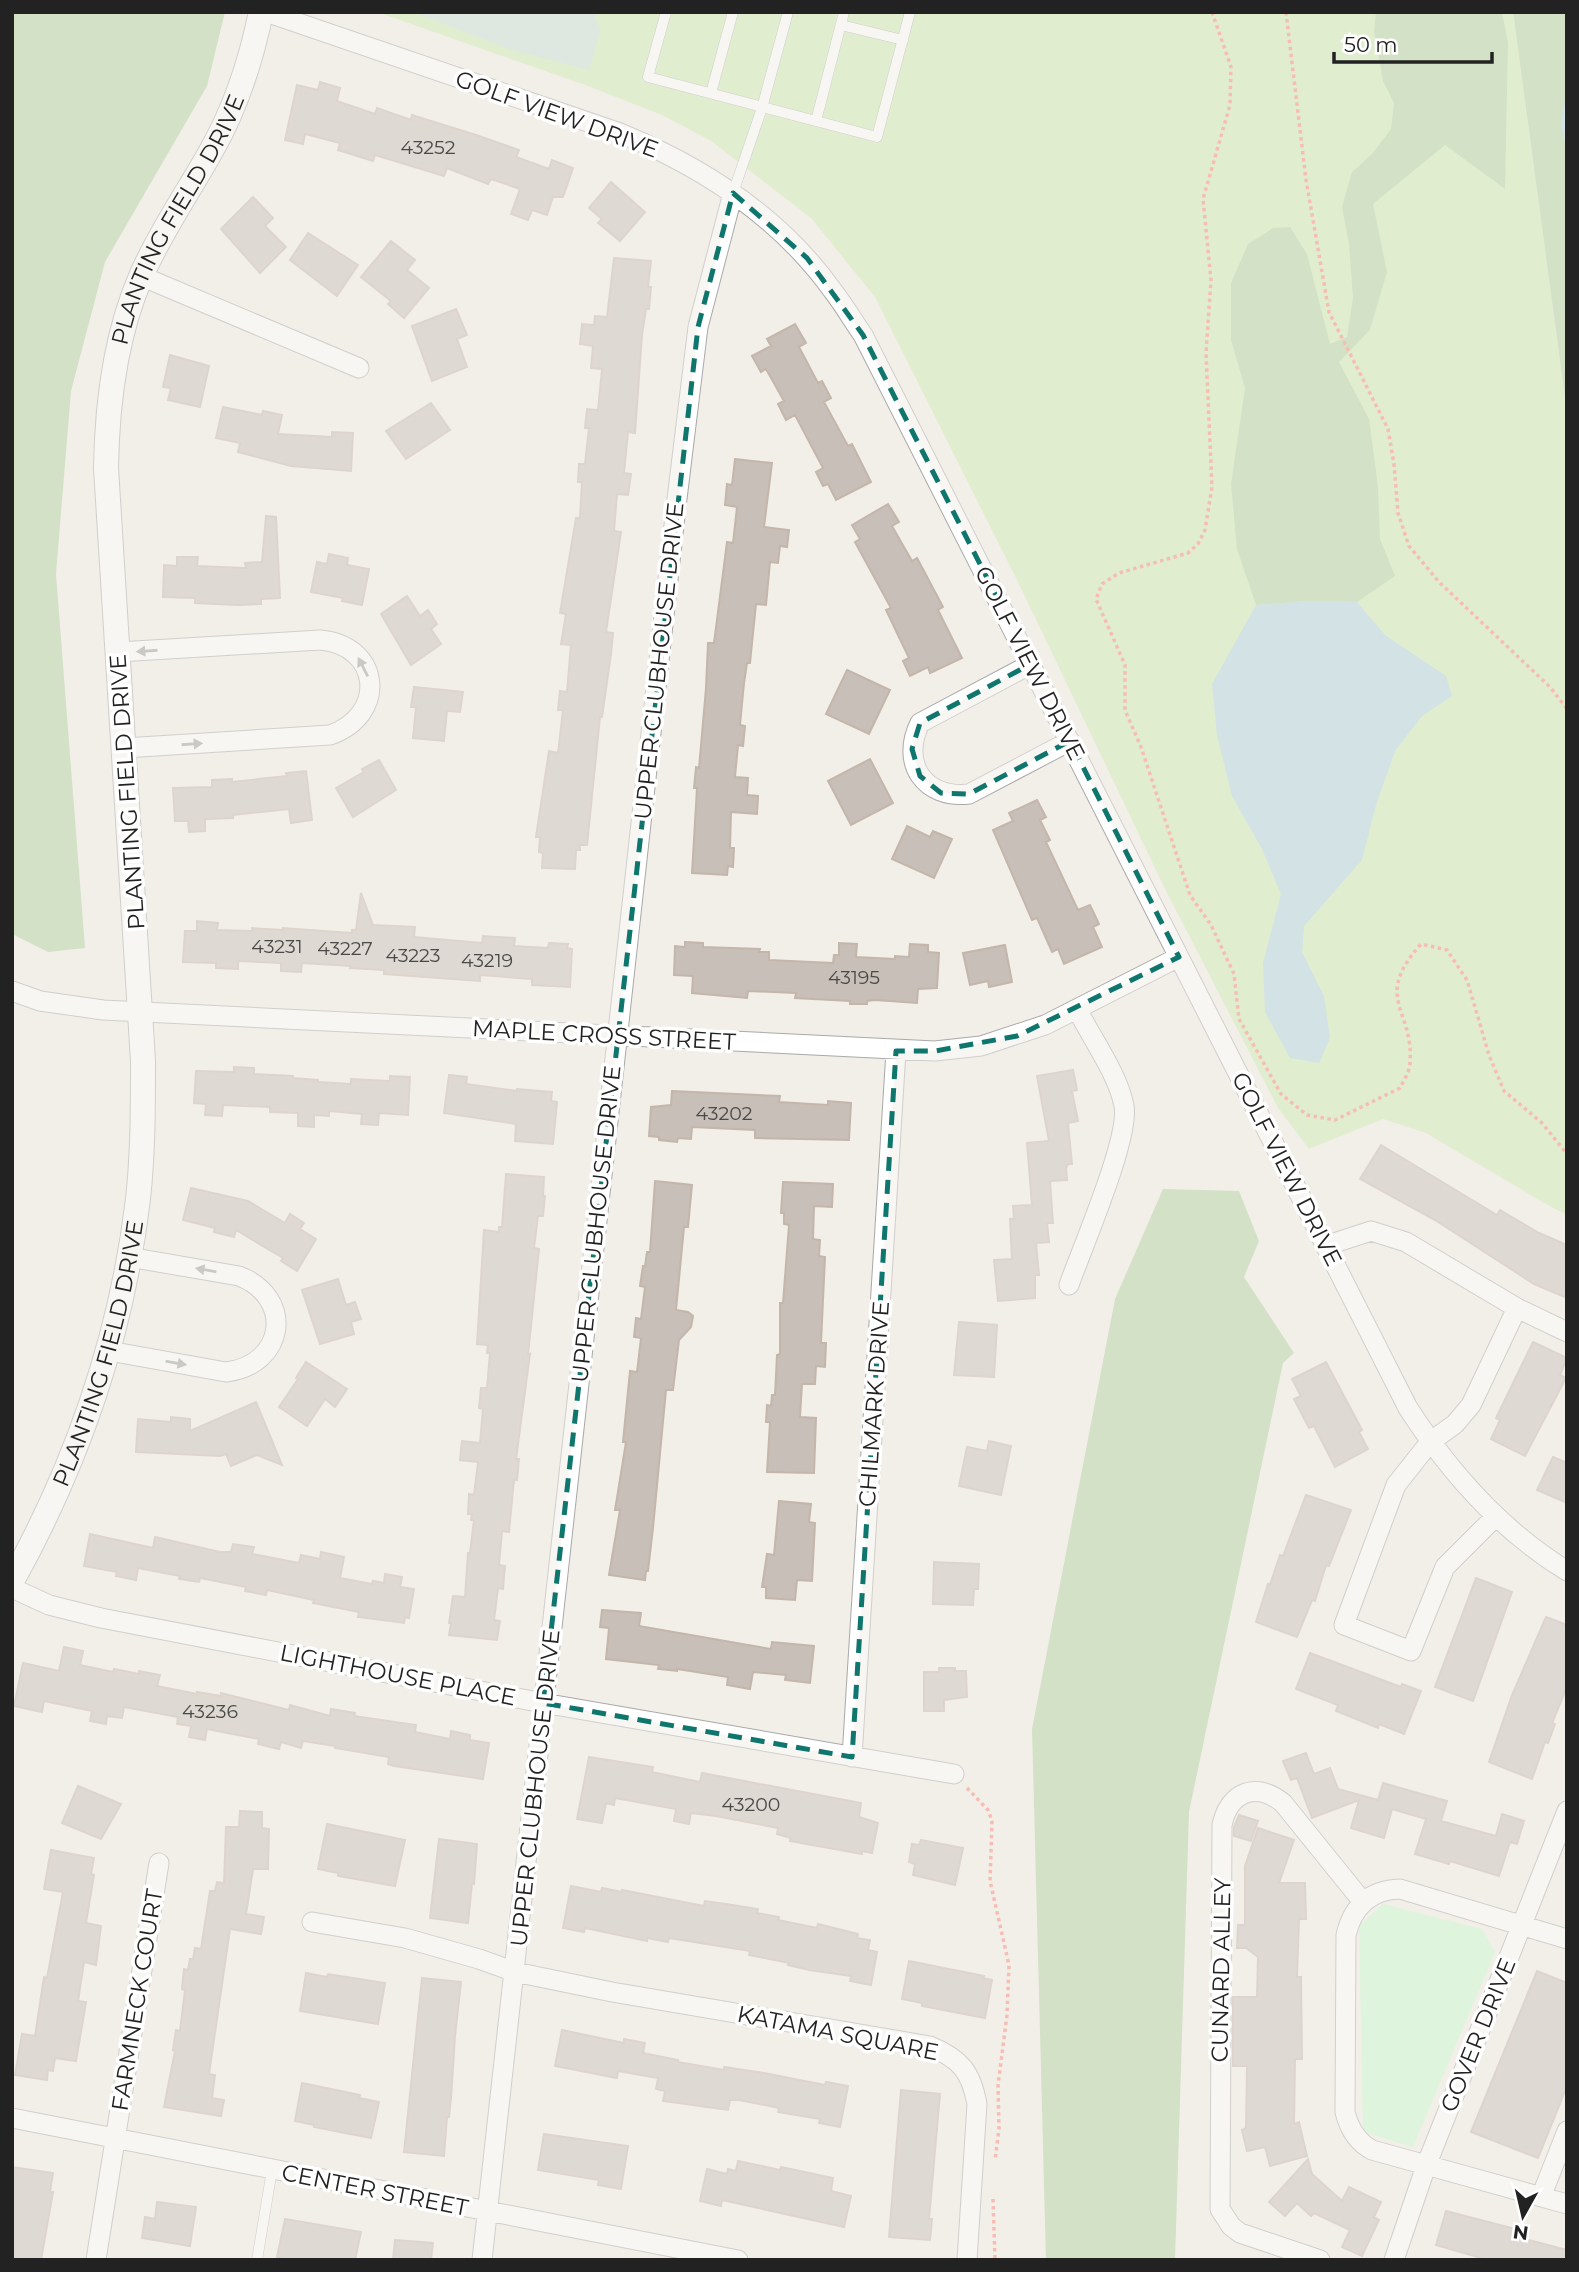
<svg xmlns="http://www.w3.org/2000/svg" width="1579" height="2272" viewBox="0 0 1579 2272" font-family="Montserrat,sans-serif">
<rect width="100%" height="100%" fill="#f2efe9"/>
<path fill="#cdebb0" d="M377,12H1513L1567,413V1215L1544,1203L1426,1133L1383,1119L1309,1149L1278,1108L1166,891L1018,582L875,297L811,218L711,141L662,115L588,86Z"/>
<path fill="#add19e" d="M12,12H225L207,86L105,262L71,391L56,574L85,948L48,952L12,934Z
M1376,12H1502L1508,43L1505,189L1445,145L1373,204L1387,272L1370,330L1339,362L1369,419L1378,486L1380,539L1395,576L1357,602L1308,601L1256,605L1237,549L1231,484L1245,388L1231,340V283L1248,244L1273,228L1290,227L1307,254L1330,344L1347,337L1353,298L1349,244L1342,207L1352,172L1372,154L1391,129L1394,103L1383,81L1374,32Z
M1513,12H1567V413Z
M1163,1189L1239,1191L1259,1241L1244,1277L1294,1353L1283,1363L1189,1812L1175,2260H1046L1032,1729L1115,1299Z"/>
<path fill="#c6e0d4" d="M413,12H594L600,31L589,70L512,50Z"/>
<path fill="#c8facc" d="M1383,1904L1482,1929L1495,1952L1413,2147L1363,2132L1359,1926Z"/>
<path fill="#aad3df" d="M1308,601L1357,602L1385,635L1446,676L1452,696L1422,716L1395,751L1376,805L1362,860L1304,926L1302,952L1324,996L1330,1038L1319,1063L1290,1058L1265,1012L1263,963L1281,894L1262,849L1232,796L1217,735L1212,684L1256,605Z"/>
<g fill="none" stroke-linecap="round" stroke-linejoin="round">
<path stroke="#aad3df" stroke-width="6" d="M1567,105L1564,124L1567,139"/>
</g>
<path fill="#c7bfb8" stroke="#c4b6ab" stroke-width="2" d="M320,82L340,88L337,101L375,114L377,108L411,120L412,115L476,135L519,150L516,157L549,169L552,160L573,168L563,197H553L547,215L532,210L528,220L511,214L520,189L491,179L488,184L447,168L444,176L375,155L373,161L338,150L340,143L305,134L303,144L285,140L297,85L318,90Z
M611,182L645,212L620,241L598,223L602,219L589,208Z
M253,197L273,218L265,226L286,247L260,273L221,229Z
M308,233L358,265L337,296L290,260Z
M391,241L415,260L407,270L429,288L404,318L388,304L391,301L361,277Z
M614,258L651,261L648,287H651L649,309H646L642,335L635,433L628,432L624,473L631,474L628,495L617,494L614,531L621,532L606,632L613,633L611,654L602,717H600L587,845H580V850H576L575,869L542,868L543,853L539,852L540,837H536L549,751L558,753L563,710H558L560,691L567,692L571,645L561,644L566,614L560,613L576,518H580L582,482H578L579,464H585L589,428H585L587,409L598,410L602,369L591,368L593,346L580,344L582,324L594,325L595,316L607,317Z
M456,309L467,335L457,339L467,367L432,381L412,326Z
M795,324L806,343L799,347L818,383L822,381L831,398L824,402L848,446L852,444L871,482L836,500L828,484L823,486L816,472L823,468L795,415L786,420L778,404L784,401L766,369L761,372L752,356L771,346L767,339Z
M170,355L209,366L200,407L168,400L171,388L163,387Z
M431,403L450,430L406,459L386,431Z
M223,407L262,415L263,411L282,415L278,434L332,437V432L353,433L351,471L291,466L238,452L240,443L216,438Z
M735,459L772,463L764,527L789,530L787,547L780,546L778,563L770,562L766,605L756,604L750,663H747L744,683L740,725L745,726L743,746L738,745L735,777L748,778L747,795L758,796L757,814L731,812L730,848H734L733,867L728,866L727,875L692,873L697,788H694L696,767L699,768L706,688L708,643H714L727,542L733,543L737,507L725,505L727,484L732,485Z
M888,504L899,522L892,526L912,561L917,558L943,607L938,610L962,658L930,673L928,667L910,676L903,661L909,658L886,610L891,608L855,542L860,539L852,525Z
M266,516L276,517L280,598L261,599V604L237,605L195,603V598L163,597L164,565L177,566V557H198L197,566L246,568L245,563L262,562Z
M329,554L348,558L347,565L369,569L362,605L342,601L343,598L311,592L317,562L327,564Z
M407,596L420,616L428,610L437,624L431,629L441,644L411,665L381,614Z
M847,670L890,690L869,734L826,714Z
M414,687L463,692L460,712L447,711L444,741L413,738L416,707H411Z
M870,759L893,803L851,825L828,781Z
M379,760L396,790L353,817L336,788L364,772L362,769Z
M306,771L312,820L291,823L289,809L233,815V818L205,819V831L189,832L188,821H175L173,788L212,787V780L232,779V782L287,776L286,773Z
M1037,800L1046,817L1040,820L1050,840L1046,842L1078,910L1090,905L1099,924L1093,927L1102,947L1064,964L1058,949L1052,952L1037,918L1032,920L993,830L1013,821L1009,813Z
M907,826L930,837L933,831L952,839L934,878L892,859Z
M361,893L373,925L415,927L414,937L482,943L483,936L515,938L514,946L548,948L549,943L568,944L567,948L572,949L570,987L532,985V979L480,975V981L384,974V970L350,968L351,966L302,963L301,972L281,971V963L238,961V969L216,968V963L183,962L185,931H197V921L218,923L217,930L252,931V928L283,930V928L352,933V930H356Z
M685,942L703,943V947L760,949L759,952H769V960L833,963L834,955H839V943L857,944L856,957L895,959V956L909,957L910,944L928,945V952L939,953L937,988L918,989L917,1003L875,1000L867,1001V1004H850V1001L795,998L796,993L748,991L747,998L692,993L693,976L674,975L675,946L685,947Z
M1005,945L1012,982L989,987L988,981L970,985L963,953Z
M234,1067L254,1068V1074L293,1076V1078L318,1080V1082L351,1084V1079L390,1081V1076L410,1077L408,1115L379,1113L378,1125L361,1124L362,1114L329,1111V1116L314,1115V1127L298,1126V1113L270,1112V1107L223,1105L222,1116L205,1115L206,1104L194,1103L196,1071L234,1072Z
M1073,1070L1077,1090L1072,1091L1078,1121L1068,1123L1072,1164H1068L1066,1168L1067,1180L1050,1181L1053,1223H1047L1049,1242L1036,1243L1039,1275H1035V1298L998,1301L994,1260L1012,1259L1010,1219H1014L1013,1206L1032,1205L1027,1143L1049,1141L1037,1076Z
M449,1075L467,1077L466,1084L517,1091V1089L552,1092L551,1101L557,1102L553,1144L515,1141L516,1124L444,1113Z
M672,1091L780,1096L779,1102L828,1105V1101L851,1103L849,1140L755,1138V1130L692,1127L691,1139L678,1138L677,1142L659,1140V1137L649,1136L651,1107L671,1105Z
M1381,1145L1497,1215L1500,1210L1539,1233L1567,1245V1298L1534,1284L1435,1220L1360,1179Z
M506,1174L544,1177L543,1196H545L543,1216H538L534,1248L539,1249L528,1355L530,1354L516,1459H519L517,1480H514L509,1532L502,1531L499,1565L505,1566L503,1589L498,1588L494,1620L500,1621L497,1640L449,1635L451,1623H449L453,1596L465,1597L468,1553H470L474,1520H471L472,1514H468L469,1494L474,1495L478,1462L460,1460L462,1441L480,1443L483,1409L479,1408L481,1388H487L490,1353H487L488,1345L477,1344L484,1230L499,1232V1227H502Z
M655,1181L692,1185L688,1227H684L676,1310L688,1312L693,1316L691,1327L679,1340L673,1390H666L653,1528L648,1571H646L645,1580L609,1575L620,1510H615L626,1442H623L630,1371L637,1372L641,1338L634,1337L636,1318L641,1319L645,1287L640,1286L643,1266H645L647,1252H650Z
M783,1182L833,1184L832,1207L814,1206L813,1239L820,1240L819,1256L825,1257L821,1343H826L825,1367L816,1366L815,1384H802L800,1417L816,1418L814,1473L767,1472L770,1422H766L767,1405L771,1406L772,1395H775L777,1355L780,1354V1303H783L789,1225L784,1224V1213H781Z
M191,1188L248,1201L285,1223L290,1214L304,1223L300,1229L316,1239L297,1271L281,1261L283,1258L236,1230L234,1237L214,1232L215,1228L183,1220Z
M338,1279L346,1305L355,1302L361,1319L351,1322L354,1334L320,1344L302,1290Z
M959,1322L997,1325L994,1377L954,1375Z
M1533,1342L1567,1358L1560,1375L1566,1378L1525,1456L1491,1439L1500,1420L1496,1418Z
M306,1362L347,1389L335,1407L325,1399L307,1426L279,1407L298,1379L296,1378Z
M1326,1362L1362,1430L1359,1432L1368,1449L1335,1467L1314,1426L1309,1428L1294,1399L1301,1396L1292,1379Z
M256,1402L282,1465L257,1455L231,1466L226,1454L220,1456L136,1452L138,1419L171,1422V1417L190,1419V1431Z
M989,1441L1011,1446L1001,1495L959,1486L967,1447L987,1451Z
M1553,1457L1567,1463V1503L1537,1490Z
M1306,1495L1351,1510L1329,1566L1326,1565L1315,1601L1312,1600L1297,1637L1256,1622L1268,1584L1270,1585L1280,1555L1283,1556Z
M779,1501L811,1504L809,1522L815,1523L812,1581L797,1580L795,1600L766,1598V1587H762L767,1554L774,1555Z
M90,1534L153,1548L155,1537L220,1552H231L233,1544L254,1547L252,1554L299,1563L301,1555L320,1559L321,1552L344,1557L340,1578L372,1584L373,1581L384,1583L385,1574L402,1577L400,1587L414,1589L409,1618L405,1617L404,1623L358,1617L359,1612L313,1603L314,1600L267,1590L266,1595L245,1591L246,1587L200,1578L199,1582L179,1579L180,1576L138,1568L136,1580L116,1576L117,1572L84,1566Z
M934,1562L979,1564L978,1589H974L973,1605L933,1604Z
M1476,1578L1512,1592L1473,1701L1435,1687Z
M602,1610L641,1613L639,1626L771,1649L772,1642L814,1646L810,1683L785,1680L786,1675L753,1672L750,1689L727,1685L728,1677L677,1669V1671L658,1669L659,1665L606,1659L609,1628L600,1627Z
M1546,1617L1567,1625V1687L1552,1723L1555,1724L1548,1743L1545,1742L1532,1779L1489,1762L1512,1695Z
M64,1647L83,1651L80,1665L113,1672L114,1669L139,1674V1671L160,1675L157,1686L197,1694V1692L221,1696V1693L289,1710L290,1705L330,1716L331,1709L355,1713L354,1716L416,1725L415,1732L450,1739L451,1731L470,1735V1740L489,1743L483,1779L394,1766L388,1764L389,1757L335,1748V1746L303,1741L301,1748L281,1742L279,1749L258,1744L259,1739L207,1729L205,1740L189,1737L191,1726L177,1724L178,1717L124,1707L122,1718L107,1716L106,1724L90,1721L92,1711L44,1701L42,1712L14,1706L23,1663L59,1671Z
M1310,1653L1401,1687L1402,1684L1421,1691L1404,1734L1379,1724L1378,1728L1336,1711L1338,1705L1296,1689Z
M939,1668H955V1671H966L967,1697L944,1700V1711H924V1672H939Z
M1306,1753L1314,1774L1330,1768L1338,1789L1378,1800L1383,1783L1425,1795L1447,1801L1441,1821L1496,1836L1502,1814L1524,1821L1517,1844L1510,1842L1499,1876L1450,1861L1449,1864L1415,1854L1426,1819L1392,1809L1384,1838L1351,1828L1359,1800L1312,1818L1297,1778L1291,1780L1283,1761Z
M589,1757L653,1767L652,1772L700,1782L702,1773L861,1803L859,1817L878,1823L872,1853L862,1851V1854L790,1841L791,1838L777,1834L778,1828L716,1816L691,1813L689,1824L674,1821L676,1809L615,1798L614,1805L606,1803L602,1823L577,1819Z
M78,1786L121,1804L101,1839L62,1823Z
M240,1811L262,1812V1828L269,1829L268,1869H253L246,1914L264,1917L261,1934L230,1929L209,2074L215,2075L212,2098L224,2100L221,2116L164,2107L175,2051L173,2050L176,2030L180,2031L185,1990L182,1989L184,1969L188,1970L190,1959H193L195,1948L201,1949L210,1891H215L217,1882L224,1883L226,1827H239Z
M1239,1815L1258,1821L1251,1841L1234,1836V1827Z
M327,1824L405,1840L395,1886L338,1876V1873L318,1869Z
M1258,1828L1294,1840L1279,1883H1305L1306,1919H1299L1297,1977H1301L1302,2059H1295L1294,2124L1299,2122L1307,2156L1270,2166L1265,2147L1247,2151L1242,2130L1246,2128L1247,2066H1233V1997H1257L1258,1957L1246,1948H1237L1238,1925H1245V1866Z
M439,1839L477,1844L474,1884L472,1883L468,1923L430,1918Z
M921,1840L963,1848L955,1885L913,1875L915,1864L909,1862L912,1844L919,1845Z
M51,1850L94,1858L91,1874L94,1875L86,1923L101,1926L96,1965L84,1962L78,2001L86,2002L76,2061L55,2058L53,2071L48,2070L47,2080L15,2075L22,2034L35,2036L44,1977L47,1978L63,1892L44,1889Z
M571,1886L601,1892L602,1888L622,1892V1890L704,1906L705,1901L726,1904L758,1909L757,1913L779,1917L778,1920L817,1928L818,1924L858,1934L857,1938L870,1940L868,1950L877,1952L871,1985L850,1981L851,1976L809,1970L788,1965L789,1963L749,1955L750,1951L669,1938L668,1942L647,1938V1941L585,1928L584,1932L563,1928Z
M909,1961L984,1976L983,1978L992,1980L985,2018L922,2006V2003L902,1999Z
M1537,1971L1567,1983V2086L1538,2158L1471,2132Z
M306,1973L327,1977L328,1974L385,1983L378,2024L300,2011Z
M422,1978L461,1982L455,2036L451,2098L449,2117H447L444,2156L404,2152Z
M562,2030L624,2043V2039L645,2043L643,2053L678,2060V2062L724,2070V2067L764,2073L825,2085L826,2082L848,2086L840,2127L819,2123L820,2119L778,2112L779,2108L739,2100H730L728,2110L663,2101L665,2091L656,2089L658,2078L618,2071L617,2078L555,2066Z
M302,2083L360,2095L359,2098L379,2102L371,2138L314,2127V2125L295,2121Z
M901,2090L940,2094L929,2219H932L930,2240L889,2237Z
M544,2134L628,2146L621,2189L598,2185L599,2180L538,2170Z
M1308,2159L1312,2174L1342,2201L1349,2187L1381,2202L1374,2217L1379,2220L1362,2256L1342,2247L1350,2230L1314,2213L1311,2216L1297,2203L1285,2216L1269,2202Z
M738,2161L780,2170L781,2167L833,2178L831,2191L851,2196L844,2227L722,2200L721,2206L700,2201L707,2169L727,2174L728,2169L736,2171Z
M12,2167L53,2173L50,2192H53L41,2260H12Z
M157,2202L196,2207L190,2246L142,2238L145,2217L155,2219Z
M1446,2211L1527,2232L1525,2239L1567,2250V2260H1488L1436,2245Z
M285,2219L361,2232L355,2260H289L277,2257Z
M395,2240L433,2243L431,2260H393Z"/>
<g fill="none" stroke-linecap="round" stroke-linejoin="round">
<defs>
<path id="service" d="M666,12L648,77L877,137L910,12
M841,25L903,40
M711,93L733,12
M816,121L844,12
M733,193L762,108L788,12
M257,2260L272,2170"/>
<path id="minor" d="M266,12L620,133C703,167 780,217 833,291C844,305 853,321 863,335L1408,1408C1450,1473 1500,1530 1567,1571
M141,276L359,368
M118,652L320,640C381,645 388,715 330,735L124,748
M1031,664L920,723C900,763 924,799 969,794L1070,741
M12,991L40,1001L103,1010L935,1051L981,1046L1045,1025L1179,957
M1325,1246L1371,1231L1406,1242L1517,1308L1567,1332
M1069,1285C1082,1248 1130,1138 1124,1106C1119,1076 1091,1037 1077,1009
M109,1351L226,1372C285,1365 295,1298 239,1276L129,1257
M1495,1517L1445,1567L1411,1651L1344,1625L1396,1485L1430,1442L1455,1424L1471,1405L1517,1308
M12,1588L49,1605L101,1618L543,1703L954,1774
M852,1757L896,1051
M312,1922L405,1938L479,1959L515,1972L612,1992L930,2046C960,2059 971,2071 977,2104L967,2260
M1567,1939L1400,1889C1370,1890 1353,1906 1346,1935L1345,2112C1349,2128 1357,2142 1372,2150L1567,2204
M12,2118L738,2260
M1541,2197L1567,2131
M96,2260L159,1863
M482,2260L676,507L698,327L733,193
M1320,2260L1240,2233L1231,2226L1220,2209L1222,1825C1229,1792 1256,1781 1283,1803L1363,1902
M1394,2260L1426,2166L1567,1811"/>
<g id="tertiary">
<path id="s1" d="M12,1581C78,1462 122,1334 138,1199C143,1153 143,1107 143,1061L106,468C107,402 115,335 142,274C161,231 187,194 210,153C235,110 251,61 261,12"/>
</g>
</defs>
<use href="#service" stroke="#a9a9a9" stroke-width="11"/>
<use href="#minor" stroke="#a9a9a9" stroke-width="21"/>
<use href="#tertiary" stroke="#a9a9a9" stroke-width="26"/>
<path stroke="#fa8072" stroke-width="3.5" stroke-dasharray="3.5 3.5" stroke-linecap="butt" d="M1212,12L1231,67L1230,105L1203,199L1211,280L1206,353L1212,487L1205,530L1198,544L1188,553L1119,573L1102,584L1096,599L1125,665V710L1141,747L1190,895L1211,925L1234,974L1239,1019L1281,1094L1307,1115L1335,1120L1400,1088C1404,1080 1410,1071 1410,1062C1414,1009 1372,999 1421,944L1447,950L1467,980L1489,1055L1504,1091L1542,1123L1567,1154
M1286,12L1306,180L1329,312L1388,429L1394,464L1398,513L1409,546L1439,582L1550,687L1567,709
M967,1788L988,1810L992,1821L990,1881L1009,1965L1007,2015L998,2085L999,2129L995,2160
M993,2199L995,2260"/>
<use href="#service" stroke="#fff" stroke-width="10"/>
<use href="#minor" stroke="#fff" stroke-width="19"/>
<use href="#tertiary" stroke="#fff" stroke-width="24"/>
</g>
<defs><path id="oneway-solid" d="M-6-.8H1V-3.2L6.5 0L1 3.2V.8H-6Z" transform="scale(1.75)"/></defs>
<g fill="#9c9c9c">
<use href="#oneway-solid" transform="translate(147 651) rotate(176)"/>
<use href="#oneway-solid" transform="translate(363 667) rotate(-117)"/>
<use href="#oneway-solid" transform="translate(192 744) rotate(-4)"/>
<use href="#oneway-solid" transform="translate(206 1270) rotate(-170)"/>
<use href="#oneway-solid" transform="translate(176 1363) rotate(10)"/>
</g>
<path d="M0 0H1579V2272H0ZM733,193L807,258L863,335L1031,664L920,723L912,749L920,776L941,793L969,794L1070,741L1179,957L1017,1036L935,1051H896L852,1757L543,1703L698,327Z" fill="#f2efe9" fill-opacity=".55" fill-rule="evenodd"/>
<path fill="none" stroke="#0f766e" stroke-width="5" stroke-dasharray="14 9" stroke-linejoin="round" d="M733,193L807,258L863,335L1031,664L920,723L912,749L920,776L941,793L969,794L1070,741L1179,957L1017,1036L935,1051H896L852,1757L543,1703L698,327Z"/>
<g text-anchor="middle" stroke-width="7" stroke-linejoin="round" paint-order="stroke">
<g font-size="19" fill="#4b4948">
<text x="428" y="154">43252</text>
<text x="277" y="953">43231</text>
<text x="345" y="955">43227</text>
<text x="413" y="962">43223</text>
<text x="487" y="967">43219</text>
<text x="854" y="984">43195</text>
<text x="724" y="1120">43202</text>
<text x="210" y="1718">43236</text>
<text x="751" y="1811">43200</text>
</g>
<g font-size="23" fill="#222" stroke="#fff">
<text transform="translate(557 114) rotate(20)" y="8">GOLF VIEW DRIVE</text>
<text dy="8" stroke="none"><textPath href="#s1" startOffset="1400">PLANTING FIELD DRIVE</textPath></text>
<text transform="translate(659 661) rotate(-84)" y="8">UPPER CLUBHOUSE DRIVE</text>
<text transform="translate(1030 663) rotate(63)" y="8">GOLF VIEW DRIVE</text>
<text transform="translate(127 792) rotate(-94)" y="8">PLANTING FIELD DRIVE</text>
<text transform="translate(604 1035) rotate(3)" y="8">MAPLE CROSS STREET</text>
<text transform="translate(1287 1169) rotate(63)" y="8">GOLF VIEW DRIVE</text>
<text transform="translate(596 1224) rotate(-84)" y="8">UPPER CLUBHOUSE DRIVE</text>
<text dy="8" stroke="none"><textPath href="#s1" startOffset="245">PLANTING FIELD DRIVE</textPath></text>
<text transform="translate(874 1404) rotate(-86)" y="8">CHILMARK DRIVE</text>
<text transform="translate(398 1675) rotate(11)" y="8">LIGHTHOUSE PLACE</text>
<text transform="translate(535 1788) rotate(-84)" y="8">UPPER CLUBHOUSE DRIVE</text>
<text transform="translate(1221 1970) rotate(-89)" y="8">CUNARD ALLEY</text>
<text transform="translate(137 2000) rotate(-81)" y="8">FARMNECK COURT</text>
<text transform="translate(838 2033) rotate(11)" y="8">KATAMA SQUARE</text>
<text transform="translate(1478 2035) rotate(-68)" y="8">GOVER DRIVE</text>
<text transform="translate(375 2190) rotate(11)" y="8">CENTER STREET</text>
</g>
</g>
<rect width="1579" height="2272" fill="none" stroke="#222222" stroke-width="28"/>
<g transform="translate(1523 2216) rotate(188)" stroke="#ffffff" stroke-width="5" paint-order="stroke">
<path d="M0-5L12 26L0 18L-12 26Z" fill="#222222"/>
<text y="-10" font-size="19" font-weight="bold" text-anchor="middle" fill="#222222">N</text>
</g>
<path d="M1334 52v10h158v-10" fill="none" stroke="#222222" stroke-width="3.5"/>
<text x="1344" y="52" font-size="21" fill="#222222" stroke="#ffffff" stroke-width="5" paint-order="stroke">50 m</text>
</svg>
